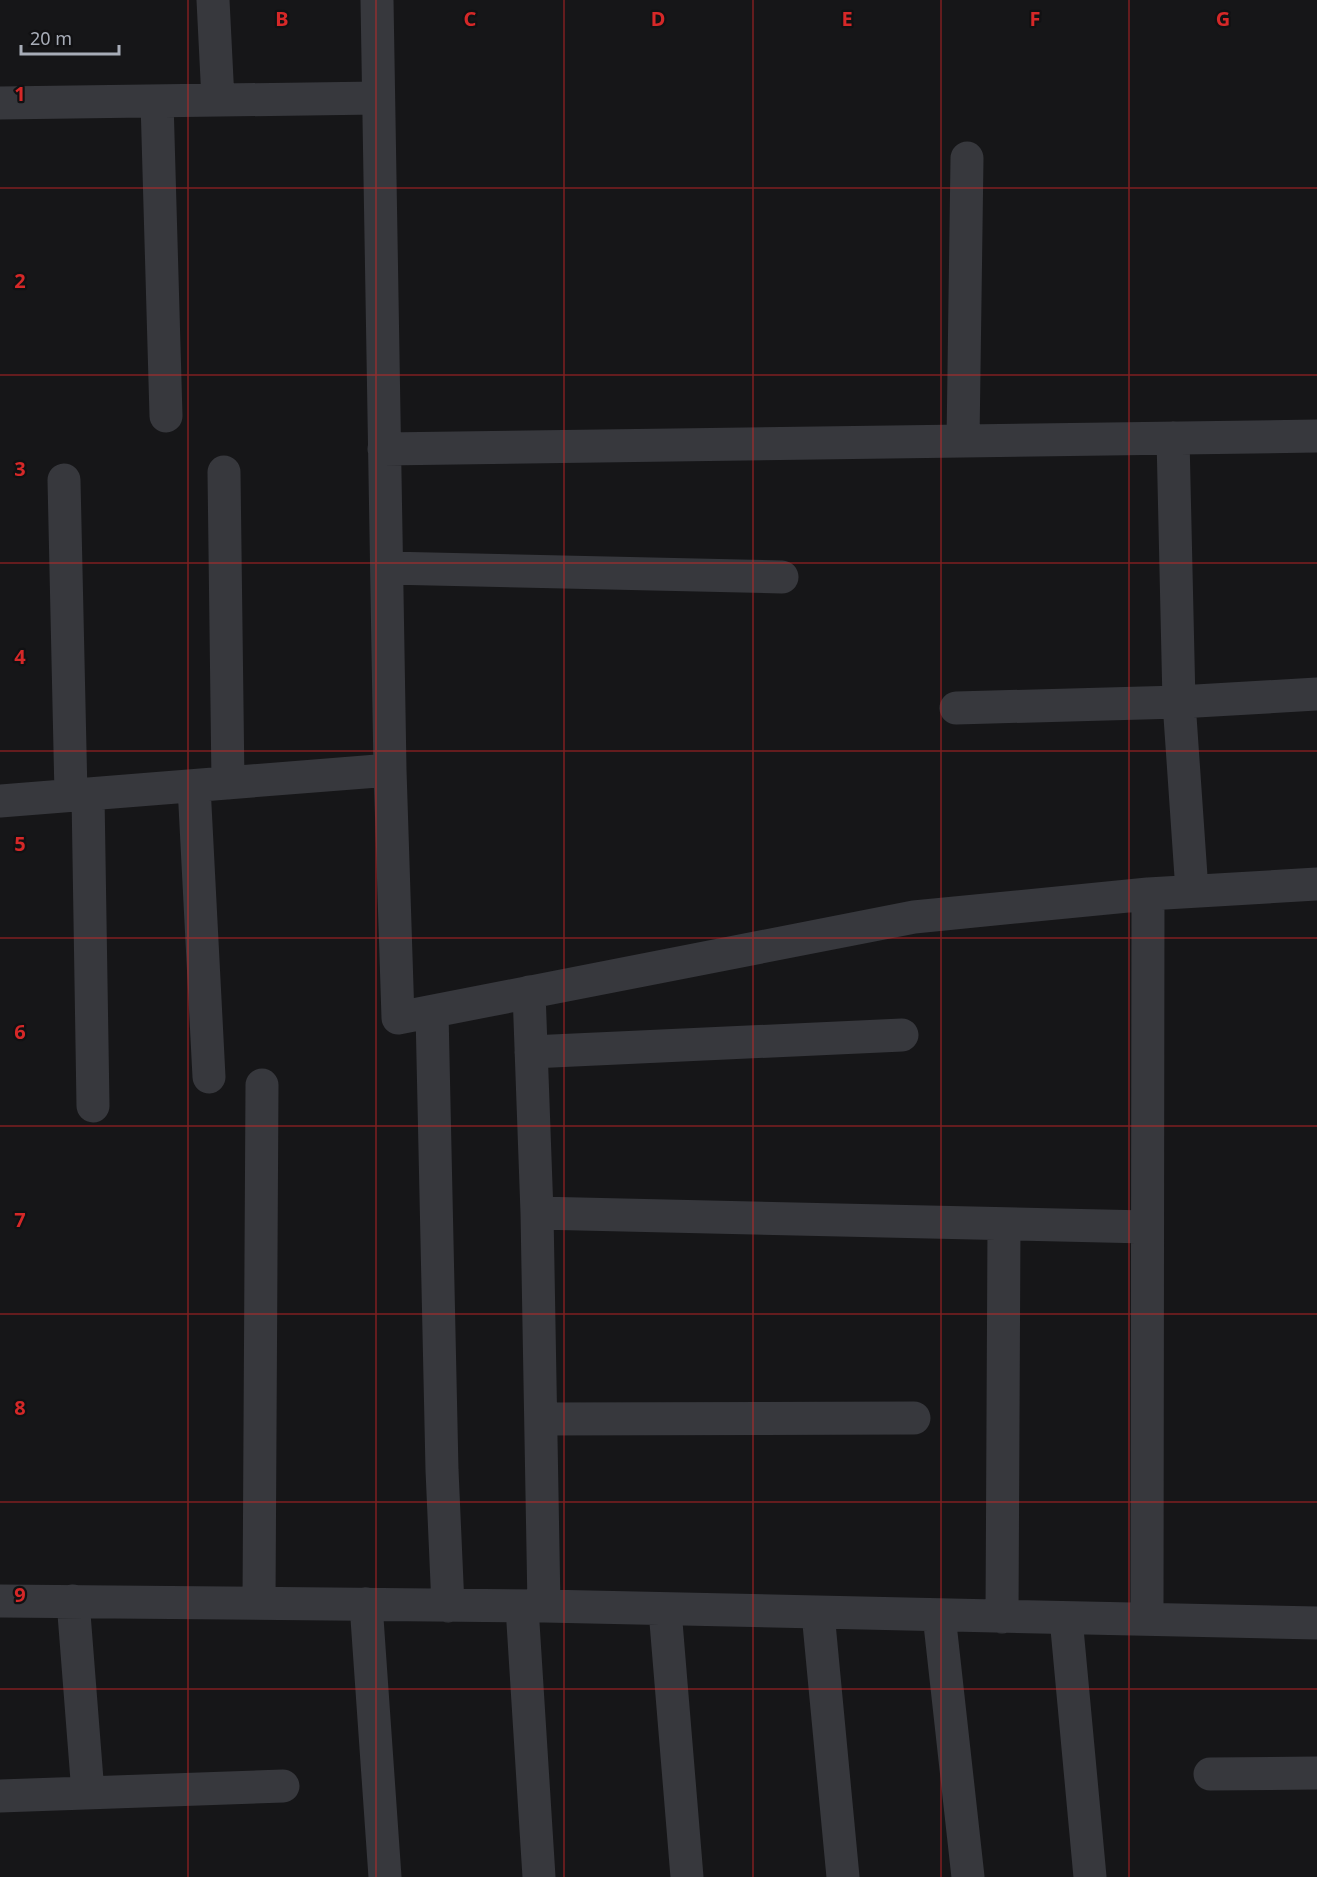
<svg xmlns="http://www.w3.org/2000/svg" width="1317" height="1877" viewBox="0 0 1317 1877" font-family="'Noto Sans',sans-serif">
<rect width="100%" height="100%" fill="#161618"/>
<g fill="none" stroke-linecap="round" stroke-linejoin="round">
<path stroke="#37383d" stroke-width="33" d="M213,0L218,100
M377,0L390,770L398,1018L914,917L1148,894L1317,884
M157,101L166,416
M0,103L378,98
M1173,438L1179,702L1192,891
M963,441L967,158
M384,449L1317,436
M224,472L228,783
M64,480L71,795
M387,568L782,577
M956,708L1179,702L1317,694
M194,786L209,1077
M88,795L93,1106
M0,801L390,770
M529,992L537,1213L544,1606
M432,1012L442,1470L448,1606
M531,1052L902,1035
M537,1213L1147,1227
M541,1419L914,1418
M0,1601L544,1606L1317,1623
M73,1601L88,1793
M259,1603L262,1085
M366,1604L385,1877
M522,1607L539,1877
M665,1610L687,1877
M818,1613L843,1877
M939,1615L968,1877
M1002,1617L1004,1224
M1066,1618L1090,1877
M1147,1619L1148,894
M1210,1774L1317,1773
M0,1796L283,1786"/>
</g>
<path fill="none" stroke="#d62828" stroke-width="1.5" stroke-opacity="0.55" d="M188,0V1877M376,0V1877M564,0V1877M753,0V1877M941,0V1877M1129,0V1877M0,188H1317M0,375H1317M0,563H1317M0,751H1317M0,938H1317M0,1126H1317M0,1314H1317M0,1502H1317M0,1689H1317"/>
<g font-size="20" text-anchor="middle" font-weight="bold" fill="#d62828" stroke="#111113" stroke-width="4.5" stroke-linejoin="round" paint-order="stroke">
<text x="282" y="26">B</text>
<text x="470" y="26">C</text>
<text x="658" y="26">D</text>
<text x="847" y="26">E</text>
<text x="1035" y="26">F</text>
<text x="1223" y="26">G</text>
<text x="20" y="101">1</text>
<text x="20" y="288">2</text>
<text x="20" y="476">3</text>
<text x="20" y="664">4</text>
<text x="20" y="851">5</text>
<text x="20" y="1039">6</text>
<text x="20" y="1227">7</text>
<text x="20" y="1415">8</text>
<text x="20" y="1602">9</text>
</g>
<path d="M21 45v9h98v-9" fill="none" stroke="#a8adb8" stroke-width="3"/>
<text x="30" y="45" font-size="18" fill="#a8adb8" stroke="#111113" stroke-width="4.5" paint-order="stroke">20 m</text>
</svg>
